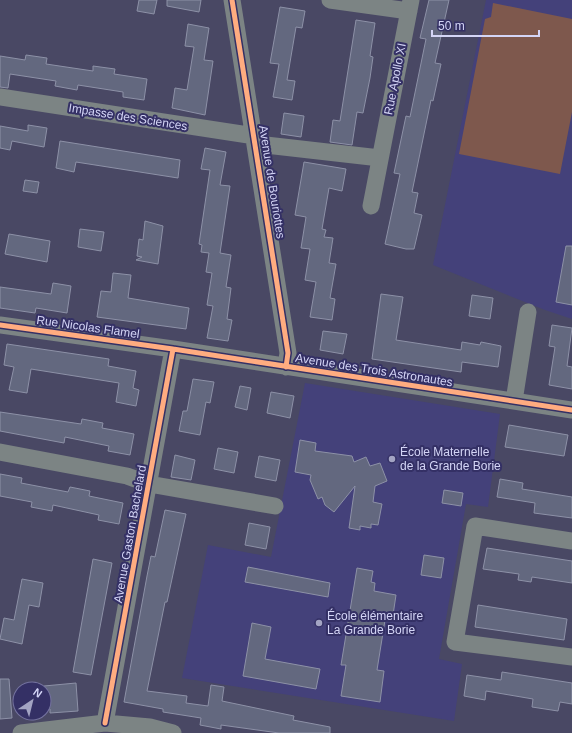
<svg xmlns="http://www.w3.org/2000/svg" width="572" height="733" viewBox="0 0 572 733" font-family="Helvetica,sans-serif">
<rect width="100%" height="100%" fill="#494864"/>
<path fill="#44417a" d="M486,0H572V319L545,310L433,265Z
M305,383L500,414L488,507L466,504L439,659L462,664L454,721L182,678L208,545L271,557Z"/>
<path fill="#7e584d" d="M493,3L572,19V112L560,174L459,154L485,19L491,17Z"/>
<path fill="#63687f" stroke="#8d91a7" d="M139,0H157L154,14L137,11Z
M167,0H201L199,12L167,6Z
M429,0H449L435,63L441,64L433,101L431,100L412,192L418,193L414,213L422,215L414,249H406L385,244L400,174L394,173L406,116L410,117L426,39L420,38Z
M280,7L305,11L302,28L296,27L287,80L295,81L292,100L273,97L279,64L270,63Z
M356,20L375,23L370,56L373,57L370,78L363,113L357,112L352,145L330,142L333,120L340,121Z
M188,24L209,28L204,60L213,61L205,115L172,108L175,88L187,90L194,47L185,46Z
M26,55L47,58L46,64L93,71V66L115,69L114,74L147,79L144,100L123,97V92L78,85L77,90L55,86L56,81L10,74L8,88L0,87V56L25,60Z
M284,113L304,116L301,137L281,134Z
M28,125L47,128L44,147L12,141L10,150L0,148V126L28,131Z
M60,141L180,160L178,178L76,162L74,172L56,168Z
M205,148L226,152L220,185L230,186L220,253L231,255L226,287L231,288L227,319L232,320L228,341L207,338L213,306L207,305L212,273L206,272L209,253L201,252L202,245L199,244L210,170L201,169Z
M304,162L346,169L342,191L329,188L322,229L326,230L324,237L333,238L329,263L336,264L330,298L335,299L332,320L310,317L316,282L305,280L310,249L301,248L306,217L295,215Z
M25,180L39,182L37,193L23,191Z
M145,221L163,226L158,264L136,260L142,257L137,256L139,239L143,240Z
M80,229L104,232L101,251L78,247Z
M9,234L50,241L47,262L5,254Z
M566,246H572V305L556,302Z
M113,273L131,275L128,298L189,308L186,329L97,317L101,291L111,292Z
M53,283L71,286L67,313L36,308L35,313L0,308V287L51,294Z
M381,294L403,297L396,340L461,350L462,342L480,345L481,342L501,346L498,367L462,362L461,372L372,359Z
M472,295L493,298L490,319L469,316Z
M552,325L572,328L567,366L572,367V389L549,385L555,347L549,346Z
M323,331L347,334L343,354L320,350Z
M7,344L109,359L108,366L136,371L133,388L139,390L136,406L116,402L119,383L31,369L27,393L9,390L14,367L4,365Z
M193,379L214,382L210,403L206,402L200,435L179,431L183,411H187Z
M240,386L251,388L247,410L235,407Z
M271,392L294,396L290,418L267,413Z
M0,412L81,424L82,419L103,423L102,428L134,434L130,455L108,451L109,446L65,437L64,443L0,431Z
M509,425L568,435L564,456L505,447Z
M300,440L316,443L315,451L352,456L354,462L366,457L370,466L380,463L387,481L375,486L373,502L382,504L378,525L371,524V528L360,526V530L349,528L355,486L334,512L325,505L322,497L318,499L310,480L311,475L295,472Z
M218,448L238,452L234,473L214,469Z
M175,455L195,460L191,480L171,477Z
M259,456L280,460L276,481L255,477Z
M0,474L22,478L21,483L68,492L70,487L90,491L89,496L123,503L119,524L98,520L99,515L53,505L52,511L31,507L32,502L0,496Z
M500,479L523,483L522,489L572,497V518L534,513L535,503L497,497Z
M444,490L463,493L461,506L442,503Z
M165,510L186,514L167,602H165L147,691L187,696L186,703L208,706L211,685L224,687L222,701L294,716L293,720L330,727V733H279L221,725V729L200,725L201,718L163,712V709L124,702L147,576L151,556L155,557Z
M249,523L270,527L266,549L245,545Z
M487,548L572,561V583L532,577L531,582L518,580L519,574L483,569Z
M424,555L444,558L441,578L421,575Z
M93,559L112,563L91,675L73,672Z
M248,567L330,583L328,597L245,582Z
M357,568L373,571L371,582L375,583L374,591L396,595L393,615L386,614L377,670L384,671L380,702L341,696L346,665H341Z
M22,579L43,583L39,607L29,605L22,644L0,639L4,618L14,620Z
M478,605L567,619L564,640L475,627Z
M252,623L271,627L265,659L320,669L316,689L243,676Z
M502,672L572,683V704L560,702L558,711L532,707L533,699L486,691L485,700L464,696L467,675L501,680Z
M0,679H9L12,718L0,719Z
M76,683L78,711L50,713V709H44V686Z"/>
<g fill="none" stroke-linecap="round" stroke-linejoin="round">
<path stroke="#7c8484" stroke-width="17" d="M232,0L288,353L286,367
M330,0L409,11
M0,97L255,136
M257,144L380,158
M371,206L411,0
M0,325L173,349L572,410
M514,401L528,312
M0,452L127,476L149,484L275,506
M572,541L475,526L455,642L572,657
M105,723L173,349
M21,733L105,723L150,727L173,733"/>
<defs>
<path id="cycleway" d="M232,0L288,353L286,367
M0,325L173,349L572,410
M105,723L173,349"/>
</defs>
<use href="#cycleway" stroke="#343065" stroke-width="8"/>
<use href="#cycleway" stroke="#ffac80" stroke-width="5"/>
</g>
<g fill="#a3a4c3" stroke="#343065" stroke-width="1.5">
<circle cx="392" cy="459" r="4"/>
<circle cx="319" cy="623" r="4"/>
</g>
<g text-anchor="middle" stroke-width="4" stroke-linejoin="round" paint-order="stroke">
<g font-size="12" fill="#d4d5f6" stroke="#343065">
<text transform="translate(395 79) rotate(-79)" y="4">Rue Apollo XI</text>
<text transform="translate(128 117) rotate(9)" y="4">Impasse des Sciences</text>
<text transform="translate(272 182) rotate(81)" y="4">Avenue de Bouriottes</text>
<text transform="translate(88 327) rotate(8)" y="4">Rue Nicolas Flamel</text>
<text transform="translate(374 370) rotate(9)" y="4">Avenue des Trois Astronautes</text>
<text transform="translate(130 534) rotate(-80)" y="4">Avenue Gaston Bachelard</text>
</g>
<g font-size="12" fill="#d4d5f6" stroke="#343065" text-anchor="start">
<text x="400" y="456">École Maternelle<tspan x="400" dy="14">de la Grande Borie</tspan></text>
<text x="327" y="620">École élémentaire<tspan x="327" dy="14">La Grande Borie</tspan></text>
</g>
</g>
<g transform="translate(32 701) rotate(35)"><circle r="19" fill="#343065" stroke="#74729f"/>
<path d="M0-3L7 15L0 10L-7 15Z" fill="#a3a4c3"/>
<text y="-6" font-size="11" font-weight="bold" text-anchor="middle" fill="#d4d5f6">N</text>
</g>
<path d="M432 30v6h107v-6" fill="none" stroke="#d4d5f6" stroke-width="2"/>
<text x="438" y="30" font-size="12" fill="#d4d5f6" stroke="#343065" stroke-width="3" paint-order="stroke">50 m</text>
</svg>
